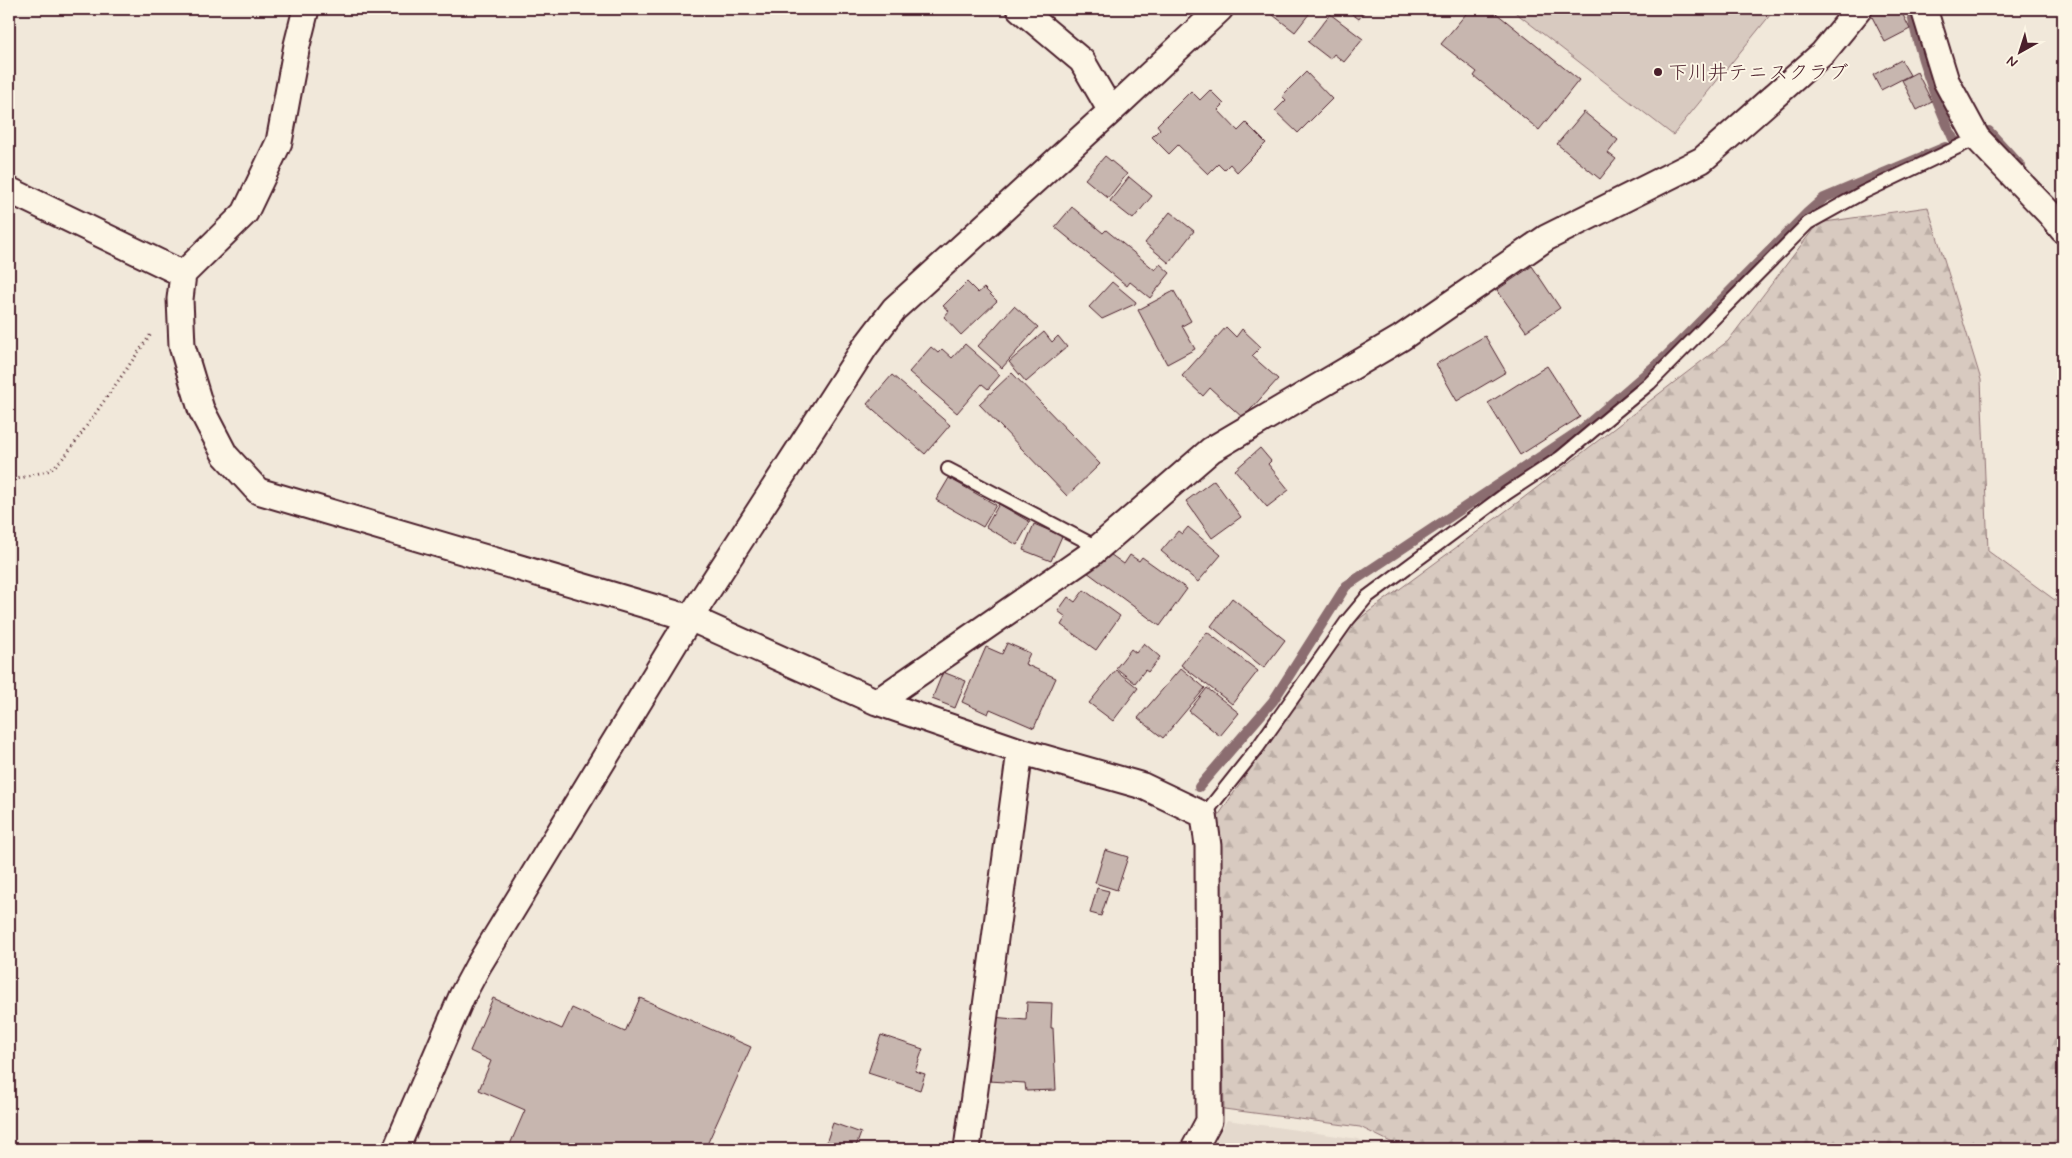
<svg xmlns="http://www.w3.org/2000/svg" width="2072" height="1158" viewBox="0 0 2072 1158" font-family="Mynerve,'Klee One',sans-serif">
<defs>
<pattern id="forest-firs" width="22" height="20" patternUnits="userSpaceOnUse" patternTransform="scale(1.25)"><rect width="22" height="20" fill="#d8cac0"/><path d="M5 1l3.5 6h-7zM16 11l3.5 6h-7z" fill="#bbada5"/></pattern>
</defs>
<rect width="100%" height="100%" fill="#f1e8da"/>
<filter id="ink" filterUnits="userSpaceOnUse"><feTurbulence type="fractalNoise" baseFrequency=".02" numOctaves="2"/><feDisplacementMap in="SourceGraphic" scale="10" xChannelSelector="R" yChannelSelector="G"/><feConvolveMatrix kernelMatrix="1 2 1 2 8 2 1 2 1" color-interpolation-filters="sRGB"/></filter>
<g filter="url(#ink)">
<path fill="#e4d9cd" d="M1227,1120L1358,1139L1380,1149H1211Z"/>
<path fill="url(#forest-firs)" stroke="#917476" d="M1928,207L1981,380L1988,551L2063,606V1149H1405L1360,1127L1224,1109L1218,816L1348,627L1518,502L1728,341L1818,223Z"/>
<path fill="#d8cac0" stroke="#917476" d="M1511,9H1775L1673,135Z"/>
<g fill="none" stroke-linecap="round" stroke-linejoin="round">
<path stroke="#8b6d6f" stroke-width="10" d="M1911,9C1919,57 1935,98 1955,143L1989,131L2021,166
M1199,787L1273,701L1346,586L1582,429L1666,356L1807,213L1824,198L1945,147"/>
</g>
<path fill="#c7b6af" stroke="#4a1f2b" d="M1271,9H1313L1295,32L1269,12Z
M1345,9H1366L1359,19Z
M1470,9H1491L1579,80L1539,130L1474,76L1477,72L1441,44Z
M1878,9H1900L1910,29L1885,42L1870,13Z
M1330,14L1363,39L1344,62L1334,54L1330,59L1308,42Z
M1901,60L1910,75L1881,90L1873,75Z
M1306,72L1332,99L1298,133L1275,111L1286,100L1282,96Z
M1917,72L1932,102L1917,110L1902,80Z
M1210,90L1224,104L1218,110L1238,131L1246,123L1266,143L1237,172L1230,164L1224,170L1218,164L1208,174L1178,145L1169,154L1152,137L1160,129L1157,125L1191,91L1200,100Z
M1584,112L1618,140L1608,153L1616,159L1600,179L1557,144Z
M1105,156L1127,174L1108,198L1085,179Z
M1129,177L1152,196L1133,219L1110,201Z
M1072,207L1103,233L1106,230L1155,270L1160,264L1170,273L1150,298L1130,282L1127,286L1055,227Z
M1170,212L1194,231L1169,263L1145,243Z
M1532,266L1560,308L1526,331L1497,290Z
M967,282L978,293L984,288L997,301L961,335L944,317L949,311L943,306Z
M1112,282L1136,302L1135,304L1102,319L1089,307Z
M1174,291L1191,321L1182,326L1195,349L1167,364L1138,310Z
M1014,306L1038,327L1002,368L978,346Z
M1226,327L1236,337L1242,329L1261,347L1252,356L1278,379L1243,418L1210,388L1203,396L1182,376Z
M1044,332L1052,342L1058,336L1067,347L1026,382L1009,362Z
M1485,336L1506,372L1457,401L1436,364Z
M965,344L1000,375L988,389L982,384L957,413L909,372L931,347L938,353L942,349L952,358Z
M1547,366L1580,417L1520,455L1488,403Z
M1012,373L1100,464L1067,496L979,404Z
M892,375L950,425L925,454L867,404Z
M1260,448L1271,461L1268,464L1289,490L1267,507L1235,470Z
M949,478L996,505L983,527L936,500Z
M1214,480L1241,517L1212,538L1186,501Z
M999,504L1030,522L1017,545L986,527Z
M1034,524L1062,536L1051,561L1023,550Z
M1188,527L1221,555L1198,582L1161,551L1178,531L1182,534Z
M1107,552L1124,564L1130,555L1139,561L1142,557L1187,589L1160,626L1087,572Z
M1084,590L1120,616L1096,650L1061,625L1066,617L1058,611L1068,597L1075,602Z
M1232,598L1285,640L1264,668L1211,626Z
M1207,632L1258,671L1232,704L1181,665Z
M1007,643L1030,653L1025,664L1056,678L1034,728L990,709L988,714L962,702L986,647L1002,654Z
M1144,643L1160,657L1148,672L1145,670L1135,683L1116,668L1131,649L1136,653Z
M1181,668L1205,688L1163,738L1138,718Z
M1116,670L1138,688L1113,721L1089,703Z
M943,672L966,681L955,708L932,699Z
M1207,688L1239,713L1220,736L1189,711Z
M1105,850L1128,857L1117,890L1095,883Z
M1097,888L1109,891L1101,916L1090,913Z
M493,998L562,1029L572,1008L625,1032L640,998L751,1047L705,1149H508L525,1110L479,1090L491,1061L470,1051Z
M1027,1002L1052,1003L1051,1028H1053L1056,1090L1026,1091L1025,1083L988,1081L992,1017L1026,1020Z
M881,1035L923,1049L915,1071L925,1074L920,1090L868,1073Z
M833,1123L861,1133L855,1149H824Z"/>
<g fill="none" stroke-linecap="round" stroke-linejoin="round">
<defs>
<path id="service" d="M948,469L1099,548
M1204,815L1258,747L1347,621L1367,597L1507,493L1560,458L1650,383L1808,223L1862,193L1977,138"/>
<path id="minor" d="M1020,9L1082,61L1111,111
M1924,9L1946,81L1977,138L2050,214L2063,230
M9,190L183,274L180,299L182,346L201,409L225,455L258,491L690,618L877,702L1020,751L1143,786L1204,815L1208,846L1209,1121L1194,1149
M183,274L245,213L279,142L297,45L306,9
M877,702L1091,554L1211,450L1401,338L1546,238L1702,160L1823,53L1859,9
M396,1149L462,996L478,966L690,618L865,347L894,309L1111,111L1220,9
M967,1149L1020,751"/>
</defs>
<use href="#service" stroke="#4a1f2b" stroke-width="16"/>
<use href="#minor" stroke="#4a1f2b" stroke-width="29"/>
<path stroke="#4a1f2b" stroke-width="3" stroke-dasharray="1 4" stroke-linecap="butt" d="M9,481L51,470L67,454L151,334"/>
<use href="#service" stroke="#fcf5e5" stroke-width="12"/>
<use href="#minor" stroke="#fcf5e5" stroke-width="25"/>
</g>
</g>
<circle fill="#4a1f2b" stroke="#fcf5e5" stroke-width="2" cx="1658" cy="72" r="5"/>
<g text-anchor="middle" stroke-width="4" stroke-linejoin="round" paint-order="stroke">
<g font-size="20" fill="#4a1f2b" stroke="#fcf5e5" text-anchor="start">
<text x="1668" y="79">下川井テニスクラブ</text>
</g>
</g>
<rect width="2072" height="1158" fill="none" stroke="#fcf5e5" stroke-width="30"/>
<rect x="15" y="15" width="2042" height="1128" fill="none" stroke="#4a1f2b" stroke-width="2" filter="url(#ink)"/>
<g transform="translate(2020 52) rotate(219)" stroke="#fcf5e5" stroke-width="4" paint-order="stroke">
<path d="M0-4L9 19L0 12L-9 19Z" fill="#4a1f2b"/>
<text y="-8" font-size="14" font-weight="bold" text-anchor="middle" fill="#4a1f2b">N</text>
</g>
</svg>
